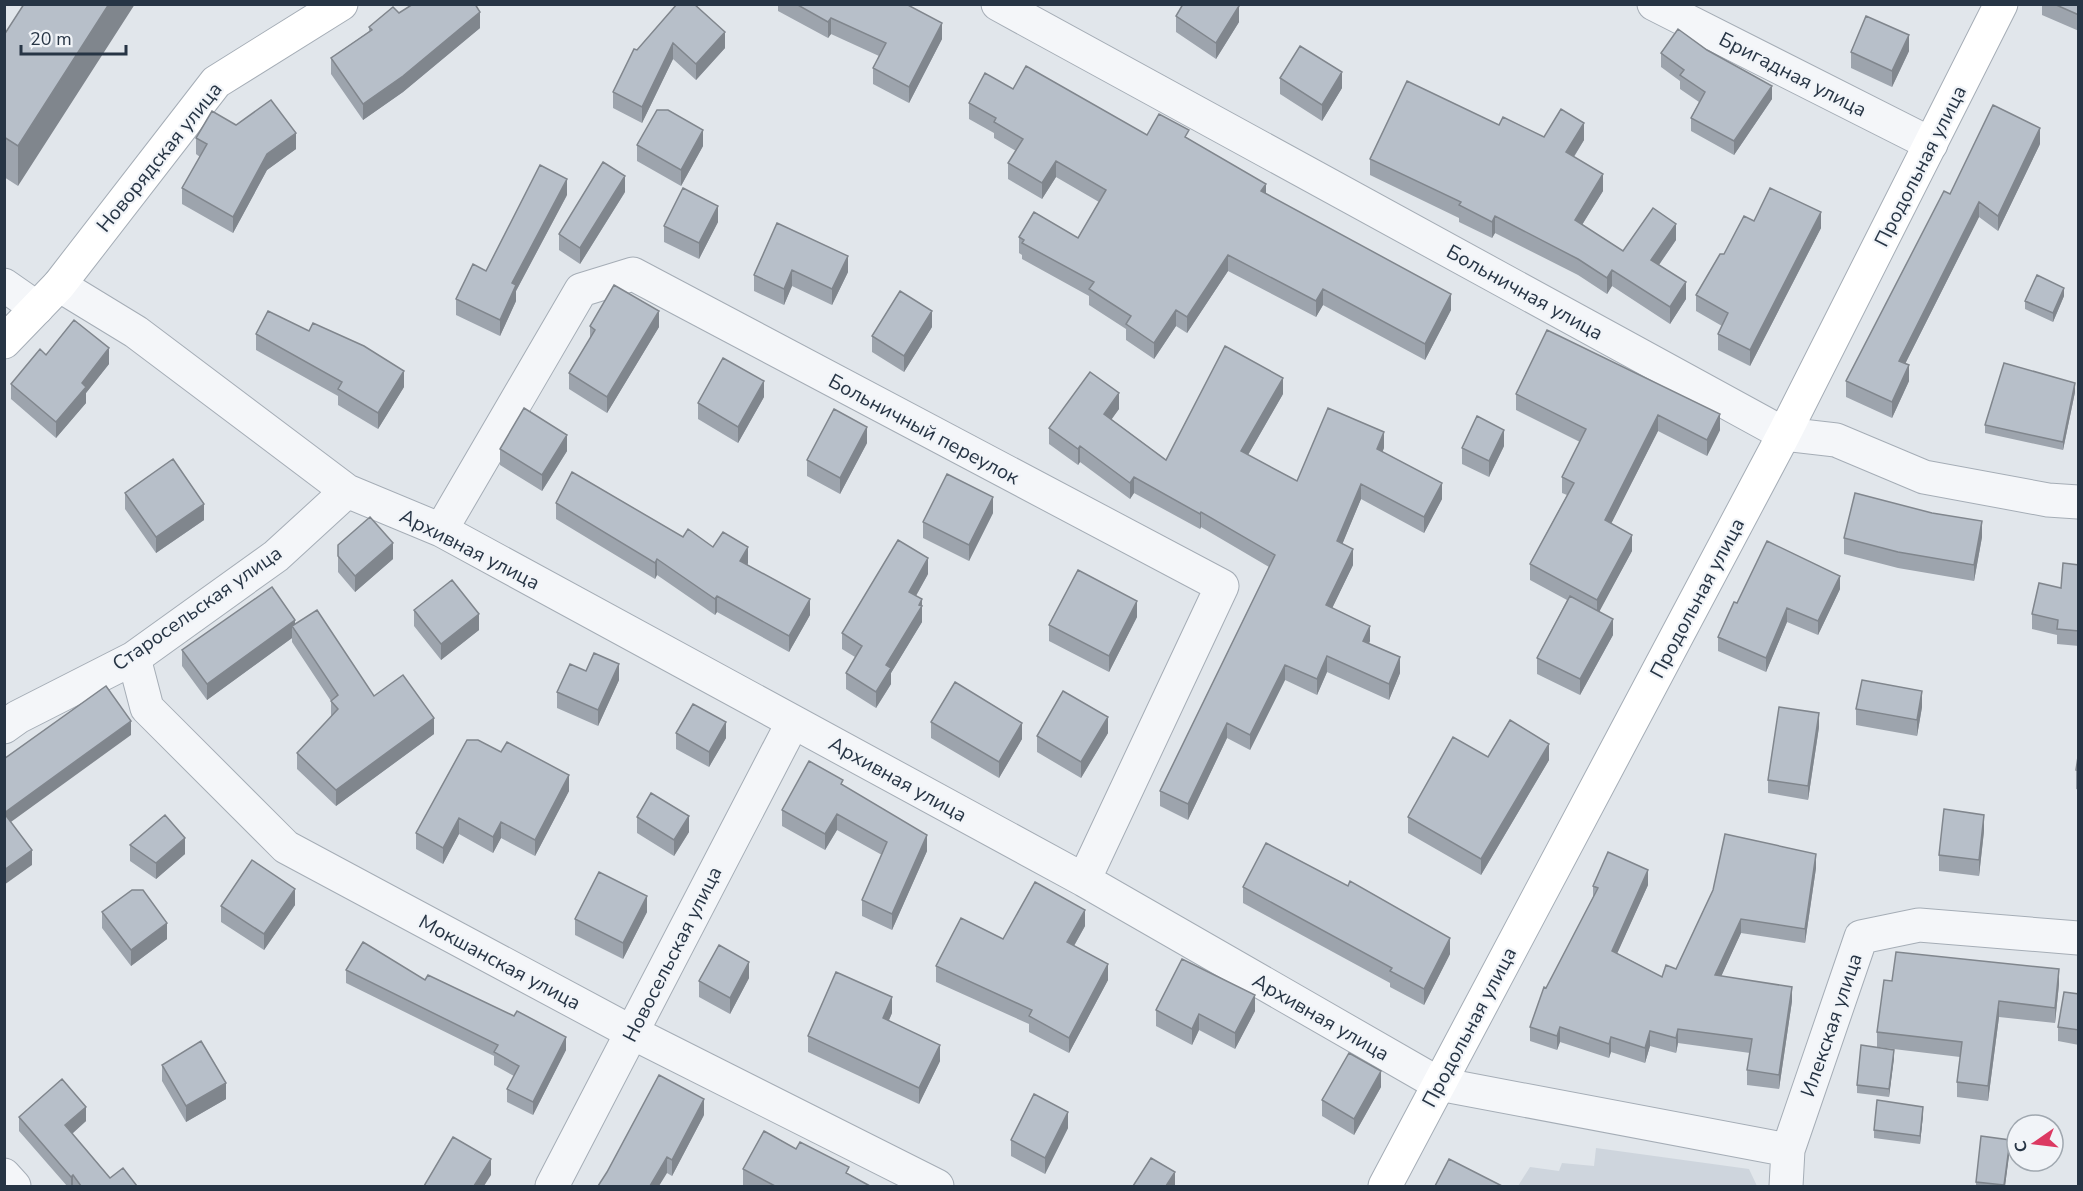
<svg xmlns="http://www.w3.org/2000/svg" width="2083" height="1191" viewBox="0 0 2083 1191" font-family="'Nunito Sans',sans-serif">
<rect width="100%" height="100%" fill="#e1e6eb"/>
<path fill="#ced5dd" d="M1596,1148L1749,1169L1757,1186H1518L1530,1167L1559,1171L1562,1163L1594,1166Z"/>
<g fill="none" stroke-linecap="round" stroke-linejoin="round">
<defs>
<path id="street" d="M998,4L1784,434L1836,440L1924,477L2048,500L2078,502
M1654,4L1931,144
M4,285L37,308
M59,285L136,332L347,491L441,530L1084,880L1439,1084L1788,1150
M441,530L581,290L633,274L1222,586L1084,880
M134,658L147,708L286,847L631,1032L937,1186
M4,727L18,717L134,658L276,556L347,491
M4,1175L14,1186
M552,1186L793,722
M1786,1186L1788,1150L1861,937L1919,925L2078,938"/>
<path id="secondary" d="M4,342L59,285L216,82L341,4
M1385,1186L1784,434L2001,4"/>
</defs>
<use href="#street" stroke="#a5adb6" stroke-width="35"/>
<use href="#secondary" stroke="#a5adb6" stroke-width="35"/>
<use href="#street" stroke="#f4f6f9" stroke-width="33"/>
<use href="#secondary" stroke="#fff" stroke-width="33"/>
</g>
<path fill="#9da4ad" d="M24,4L18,186L4,177V35Z
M696,4V6L725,48L696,80L673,59L642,123L613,108V92L637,50Z
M774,4H906L942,39L909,103L873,84V68L879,56L831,34L828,38L778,11V6Z
M2042,4H2079V31L2042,15Z
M1176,16L1239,22L1216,59L1176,32Z
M369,27L480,28L403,92L363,120L331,74V58L369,31Z
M1909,51L1892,87L1851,68V52Z
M1661,53L1772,99L1734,155L1691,131V118L1699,102L1680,89V81L1661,67Z
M1280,78L1342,88L1322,121L1280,94Z
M1013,89L1147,135L1189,139L1266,193L1451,310L1425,360L1323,305L1316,317L1228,271L1187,333L1176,326L1154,359L1126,340V329L1089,305V296L1022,259V255L1019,253V237L1078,238L1099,202L1056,177L1042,199L1008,179V163L1016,151L994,138V133L969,119V103Z
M236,125L296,149L267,170L233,233L182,204V188L200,157L196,154V138Z
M1499,125L1544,137L1584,140L1574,157L1603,191L1582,225L1623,251L1676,240L1659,265L1686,299L1670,324L1612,286L1607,294L1578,275L1495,233L1492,238L1459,222V218L1370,175V159Z
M2040,144L1998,231L1979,217L1905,364L1909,381L1892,418L1846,397V381L1950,194Z
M637,145L703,146L681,186L637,161Z
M625,192L580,264L559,250V234Z
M567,195L516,291V301L500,336L456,315V299Z
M1754,221L1821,228L1750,366L1718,350V334L1722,326L1696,311V295L1724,254Z
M718,222L699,259L664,242V226Z
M777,223L848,272L832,305L792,286L784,305L754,291V275Z
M2064,296L2053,322L2025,309V301Z
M590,326L659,327L607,413L569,389V373L590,339Z
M932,327L904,372L872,352V336Z
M1547,330L1720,430L1707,456L1658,431L1611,523L1632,551L1599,611L1613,635L1580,695L1537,674V658L1567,600L1530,580V564L1567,495L1562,493V477L1580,442L1516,410V394Z
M309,331L404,387L378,429L338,405V396L256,350V334Z
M46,355L109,364L86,393V403L56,438L11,399V384Z
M2075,392L2063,450L1985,433V425Z
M1283,394L1248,455L1297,481L1384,448L1382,452L1442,499L1424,533L1361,499L1342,544L1353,565L1332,608L1370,641L1369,643L1400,673L1389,700L1327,672L1317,695L1285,680L1250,750L1227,738L1188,820L1160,806V791L1269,567L1201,527L1200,529L1134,493L1130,499L1080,462L1078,465L1049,444V428L1119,409L1111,419L1166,460Z
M764,397L738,443L698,419V403Z
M867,443L840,494L807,476V460Z
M1504,446L1489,477L1462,464V448Z
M500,449L567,451L542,491L500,465Z
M125,493L204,520L156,553L125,509Z
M556,503L683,537L713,547L748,563V565L810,615L789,652L717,612L715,615L657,575L655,579L556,519Z
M993,513L969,561L923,538V522Z
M1932,513L1982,537L1974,581L1898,568L1844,554V538Z
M338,545L393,559L355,592L338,572Z
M2079,565V646L2057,644V635L2032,629V614L2061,588Z
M928,574L916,596L922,599V622L891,673V684L876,708L846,689V673L855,657L842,649V633Z
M1840,589L1818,635L1787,622L1766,672L1718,651V637L1737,603Z
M414,610L479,630L441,660L414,626Z
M1137,617L1109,672L1049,641V625Z
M295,624L374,696L434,734L336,806L297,769V753L331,717V701L292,642V638L207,700L182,666V650Z
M586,671L619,680L598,726L557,708V692Z
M1922,707L1917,736L1856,725V709Z
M931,722L1022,739L999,778L931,738Z
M1819,727L1808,800L1768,793V780Z
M676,733L726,738L709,767L676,749Z
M1108,733L1081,778L1037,752V736Z
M467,740L569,791L535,856L501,838L493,853L459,834L443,864L416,849V833Z
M2079,750V790L2076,789V770Z
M1488,757L1549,760L1481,875L1408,833V817Z
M843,786L927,851L892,930L862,916V900L882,855L837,830L825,850L782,826V810Z
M637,817L689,832L674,856L637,833Z
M1984,831L1979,876L1939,871V855Z
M130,845L185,854L156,879L130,861Z
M1816,868L1805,943L1741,933L1721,976L1792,1001L1779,1089L1747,1085V1070L1750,1053L1678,1043L1676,1053L1650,1046L1645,1063L1611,1052L1609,1058L1560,1042L1557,1050L1530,1041V1027L1593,897V886L1648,885L1617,953L1662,977L1676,969L1713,890Z
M1243,887L1450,954L1424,1005L1390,987V983L1243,903Z
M295,905L264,950L221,922V906Z
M102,912L167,939L131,966L102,928Z
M647,912L623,959L575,935V919Z
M1085,926L1074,946L1108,980L1069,1053L1029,1032V1024L936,982V966L1003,939Z
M346,970L425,980L514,1016L566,1050L533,1115L507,1102V1089L514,1076L494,1065V1056L346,983Z
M749,978L730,1014L699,997V981Z
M1892,981L2059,984L2055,1023L1999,1017L1988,1101L1957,1097V1082L1960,1057L1877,1047V1032Z
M2079,994V1045L2058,1041V1027Z
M1156,1010L1255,1011L1235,1049L1199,1030L1192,1045L1156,1026Z
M892,1013L889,1020L940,1061L919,1104L808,1052V1036Z
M1894,1058L1889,1097L1857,1093V1085Z
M162,1065L226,1099L186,1122L162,1081Z
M1381,1087L1354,1135L1322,1116V1100Z
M704,1115L672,1176L667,1173L598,1186Z
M1923,1115L1920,1144L1874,1138V1130Z
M19,1117L86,1121L72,1134L110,1178L137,1186H67L19,1131Z
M1068,1128L1045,1174L1011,1156V1140Z
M2010,1148L2005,1186H1976V1182Z
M796,1149L849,1174L870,1186H746L743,1185V1169Z"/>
<path fill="#80868d" d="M109,4H135L18,186V146Z
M1239,6V22L1216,59V43Z
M480,12V28L403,92L363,120V104Z
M831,18V34L828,38V22Z
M942,23V39L909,103V87Z
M725,32V48L696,80V64Z
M1909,35V51L1892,87V71Z
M673,43V59L642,123V107Z
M1342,72V88L1322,121V105Z
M1772,86V99L1734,155V141Z
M1584,123V140L1566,169V152Z
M2040,128V144L1998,231V216Z
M703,130V146L681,186V170Z
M296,133V149L267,170L233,233V217L267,154Z
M1056,161V177L1042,199V183Z
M1603,174V191L1575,236V220Z
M625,176V192L580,264V248Z
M567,179V195L516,291V301L500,336V320L512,283Z
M1266,184V200L1261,191Z
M1979,202V217L1899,376V361Z
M718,206V222L699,259V243Z
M1821,212V228L1750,366V350Z
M1495,216V233L1492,238V222Z
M1676,224V240L1651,276V260Z
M1228,255V271L1187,333V317Z
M848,256V272L832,305V289Z
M792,270V286L784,305V289Z
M1612,270V286L1607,294V278Z
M1686,282V299L1670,324V307Z
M2064,288V296L2053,322V313Z
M1323,289V305L1316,317V301Z
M1451,294V310L1425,360V344Z
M1176,310V326L1154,359V343Z
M659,311V327L607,413V397Z
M932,311V327L904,372V356Z
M109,348V364L86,393V403L56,438V422L82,383Z
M1909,365V381L1892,418V402Z
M404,371V387L378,429V413Z
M1283,378V394L1241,467V451Z
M764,381V397L738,443V427Z
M2075,383V392L2063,450V442Z
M1119,393V409L1104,430V414Z
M1720,414V430L1707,456V440Z
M1658,415V431L1605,536V520Z
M867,427V443L840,494V478Z
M1504,430V446L1489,477V461Z
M1384,432V448L1377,464V449Z
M567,435V451L542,491V475Z
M1080,446V462L1078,465V449Z
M1134,477V493L1130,499V483Z
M1442,483V499L1424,533V517Z
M1361,484V499L1337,557V541Z
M993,497V513L969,561V545Z
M204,504V520L156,553V537Z
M1201,512V527L1200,529V514Z
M1982,521V537L1974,581V565Z
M1632,535V551L1597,616V600Z
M393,543V559L355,592V576Z
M748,547V563L740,577V561Z
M1353,549V565L1326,621V605Z
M928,558V574L909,608V592Z
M657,559V575L655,579V563Z
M1840,576V589L1818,635V621Z
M717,596V612L715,615V599Z
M810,599V615L789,652V636Z
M922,599V622L891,673V684L876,708V692L886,665Z
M1137,601V617L1109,672V656Z
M1787,608V622L1766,672V658Z
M479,614V630L441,660V644Z
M1613,619V635L1580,695V679Z
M295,620V631L292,626V638L207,700V684Z
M1370,626V641L1363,656V641Z
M1327,656V672L1317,695V679Z
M1400,657V673L1389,700V684Z
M619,664V680L598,726V710Z
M1285,665V680L1250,750V735Z
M1922,691V707L1917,736V720Z
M1819,713V727L1808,800V786Z
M1108,717V733L1081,778V762Z
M434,718V734L336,806V790Z
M131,721V735L4,827V813Z
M726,722V738L709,767V752Z
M1022,723V739L999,778V762Z
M1227,723V738L1188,820V804Z
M1549,744V760L1481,875V859Z
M569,775V791L535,856V840Z
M837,814V830L825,850V834Z
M1984,815V831L1979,876V860Z
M689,816V832L674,856V840Z
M459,818V834L443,864V848Z
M501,822V838L493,853V837Z
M927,835V851L892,930V914Z
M185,838V854L156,879V863Z
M32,850V865L4,885V870Z
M1816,854V868L1805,943V929Z
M1648,870V885L1612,965V951Z
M295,889V905L264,950V934Z
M647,896V912L623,959V943Z
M1085,910V926L1067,958V942Z
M1741,919V933L1715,990V975Z
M167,923V939L131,966V950Z
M1450,938V954L1424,1005V989Z
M749,962V978L730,1014V998Z
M1108,964V980L1069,1053V1038Z
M2059,969V984L2055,1023V1008Z
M1792,987V1001L1779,1089V1075Z
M1255,995V1011L1235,1049V1033Z
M892,997V1013L883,1034V1018Z
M1999,1001V1017L1988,1101V1086Z
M1199,1014V1030L1192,1045V1029Z
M1560,1027V1042L1557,1050V1036Z
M1678,1029V1043L1676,1053V1038Z
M1650,1031V1046L1645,1063V1048Z
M566,1037V1050L533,1115V1102Z
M1611,1037V1052L1609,1058V1044Z
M940,1045V1061L919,1104V1088Z
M1894,1050V1058L1889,1097V1089Z
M1381,1071V1087L1354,1135V1119Z
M226,1083V1099L186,1122V1106Z
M704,1099V1115L672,1176V1160Z
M86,1107V1121L65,1140V1125Z
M1923,1107V1115L1920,1144V1136Z
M1068,1112V1128L1045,1174V1158Z
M2010,1140V1148L2005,1186H2004Z
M667,1157V1173L659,1186H650Z
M491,1159V1175L484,1186H474Z
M1175,1172V1186H1166Z
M73,1175V1186H71V1177Z"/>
<path fill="#b7bfc9" stroke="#80868d" stroke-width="1.5" d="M24,4H109L18,146L4,137V35Z
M413,4H475L480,12L403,76L363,104L331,58L372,30L369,27L393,7L399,13Z
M677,4H694L725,32L696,64L673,43L642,107L613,92L634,49L637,50Z
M796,4H906L942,23L909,87L873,68L886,43L831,18L828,22Z
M1183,4H1237L1239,6L1216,43L1176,16Z
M2054,4H2079V15Z
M1866,16L1909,35L1892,71L1851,52Z
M1678,29L1707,50L1772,86L1734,141L1691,118L1705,92L1680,75L1684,70L1661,53Z
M1300,46L1342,72L1322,105L1280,78Z
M1026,66L1147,135L1159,114L1189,130L1185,137L1266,184L1261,191L1451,294L1425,344L1323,289L1316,301L1228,255L1187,317L1176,310L1154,343L1126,324L1131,316L1089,289L1094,282L1022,243L1024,240L1019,237L1034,212L1078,238L1106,190L1056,161L1042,183L1008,163L1023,139L994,122L996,118L969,103L985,73L1013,89Z
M1407,81L1499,125L1503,117L1544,137L1561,109L1584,123L1566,152L1603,174L1575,220L1623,251L1653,208L1676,224L1651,260L1686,282L1670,307L1612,270L1607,278L1578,259L1495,216L1492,222L1459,205L1461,202L1370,159Z
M271,100L296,133L267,154L233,217L182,188L207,144L196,138L212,111L236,125Z
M1993,105L2040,128L1998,216L1979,202L1899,361L1909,365L1892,402L1846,381L1944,191L1950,194Z
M657,110H668L703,130L681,170L637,145Z
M603,162L625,176L580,248L559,234Z
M540,165L567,179L512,283L516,285L500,320L456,299L473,264L486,271Z
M683,188L718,206L699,243L664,226Z
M1770,188L1821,212L1750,350L1718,334L1728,313L1696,295L1720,254H1724L1744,216L1754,221Z
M777,223L848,256L832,289L792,270L784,289L754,275Z
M2037,275L2064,288L2053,313L2025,301Z
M614,285L659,311L607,397L569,373L595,330L590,326Z
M900,291L932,311L904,356L872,336Z
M268,311L309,331L313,323L364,346L404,371L378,413L338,389L342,382L256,334Z
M74,320L109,348L82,383L86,387L56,422L11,384L40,349L46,355Z
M1547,330L1720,414L1707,440L1658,415L1605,520L1632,535L1597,600L1530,564L1574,483L1562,477L1586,429L1516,394Z
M1225,346L1283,378L1241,451L1297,481L1328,408L1384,432L1377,449L1442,483L1424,517L1361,484L1337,541L1353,549L1326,605L1370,626L1363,641L1400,657L1389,684L1327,656L1317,679L1285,665L1250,735L1227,723L1188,804L1160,791L1275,555L1201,512L1200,514L1134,477L1130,483L1080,446L1078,449L1049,428L1090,372L1119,393L1104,414L1166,460Z
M723,358L764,381L738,427L698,403Z
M2004,363L2075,383L2063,442L1985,425Z
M524,408L567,435L542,475L500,449Z
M834,409L867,427L840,478L807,460Z
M1477,416L1504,430L1489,461L1462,448Z
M173,459L204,504L156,537L125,493Z
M572,472L683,537L688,529L713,547L723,532L748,547L740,561L810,599L789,636L717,596L715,599L657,559L655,563L556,503Z
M947,474L993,497L969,545L923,522Z
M1855,493L1932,513L1982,521L1974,565L1898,552L1844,538Z
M370,517L393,543L355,576L338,556V545Z
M898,540L928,558L909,592L922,599L919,605L922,606L886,665L891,668L876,692L846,673L862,646L842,633Z
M1767,541L1840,576L1818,621L1787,608L1766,658L1718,637L1734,602L1737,603Z
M2063,563L2079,565V631L2057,629L2058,620L2032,614L2039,583L2061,588Z
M1078,570L1137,601L1109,656L1049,625Z
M452,580L479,614L441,644L414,610Z
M272,587L295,620L207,684L182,650Z
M1570,596L1613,619L1580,679L1537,658Z
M317,610L374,696L403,675L434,718L336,790L297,753L338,709L331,701L338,695L292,626Z
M594,653L619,664L598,710L557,692L570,664L586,671Z
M1862,680L1922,691L1917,720L1856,709Z
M955,682L1022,723L999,762L931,722Z
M106,686L131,721L4,813V759Z
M1063,691L1108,717L1081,762L1037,736Z
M693,704L726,722L709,752L676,733Z
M1779,707L1819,713L1808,786L1768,780Z
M1510,720L1549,744L1481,859L1408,817L1453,737L1488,757Z
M467,740H478L501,752L507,742L569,775L535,840L501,822L493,837L459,818L443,848L416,833Z
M2079,750V771L2076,770Z
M809,761L843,780L841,784L927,835L892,914L862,900L887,842L837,814L825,834L782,810Z
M651,793L689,816L674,840L637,817Z
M1944,809L1984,815L1979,860L1939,855Z
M4,813L32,850L4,870Z
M165,815L185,838L156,863L130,845Z
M1725,834L1816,854L1805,929L1741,919L1715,975L1792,987L1779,1075L1747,1070L1752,1039L1678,1029L1676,1038L1650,1031L1645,1048L1611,1037L1609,1044L1560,1027L1557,1036L1530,1027L1544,987L1546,988L1598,888L1593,886L1608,852L1648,870L1612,951L1662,977L1666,965L1676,969L1713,890Z
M1266,843L1348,886L1350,881L1450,938L1424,989L1390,971L1392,968L1243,887Z
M252,860L295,889L264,934L221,906Z
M599,872L647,896L623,943L575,919Z
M1035,882L1085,910L1067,942L1108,964L1069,1038L1029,1016L1032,1010L936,966L961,918L1003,939Z
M132,890H143L167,923L131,950L102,912Z
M363,942L425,980L428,975L514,1016L517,1011L566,1037L533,1102L507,1089L519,1066L494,1052L498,1045L346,970Z
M719,945L749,962L730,998L699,981Z
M1896,952L2059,969L2055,1008L1999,1001L1988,1086L1957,1082L1962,1042L1877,1032L1884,980L1892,981Z
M1182,959L1255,995L1235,1033L1199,1014L1192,1029L1156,1010Z
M836,972L892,997L883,1018L940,1045L919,1088L808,1036Z
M2064,992L2079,994V1030L2058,1027Z
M201,1041L226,1083L186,1106L162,1065Z
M1861,1045L1894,1050L1889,1089L1857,1085Z
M1349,1053L1381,1071L1354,1119L1322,1100Z
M659,1075L704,1099L672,1160L667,1157L650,1186H598L607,1172Z
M62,1079L86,1107L65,1125L110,1178L123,1168L137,1186H81L73,1175L71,1177L19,1117Z
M1034,1094L1068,1112L1045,1158L1011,1140Z
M1877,1100L1923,1107L1920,1136L1874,1130Z
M764,1131L796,1149L800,1142L849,1167L846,1173L870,1186H775L743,1169Z
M1981,1136L2010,1140L2004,1185L1976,1182Z
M453,1137L491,1159L474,1186H424Z
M1151,1158L1175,1172L1166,1186H1133Z
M1449,1159L1502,1186H1435Z"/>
<g text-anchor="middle" stroke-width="4.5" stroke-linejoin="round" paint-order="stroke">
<g font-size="20" fill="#273545" stroke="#f1f4f8">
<text transform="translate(1793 74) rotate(27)" y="7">Бригадная улица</text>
<text transform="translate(159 157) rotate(-51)" y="7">Новорядская улица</text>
<text transform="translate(1920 166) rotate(-63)" y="7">Продольная улица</text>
<text transform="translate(1525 292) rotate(29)" y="7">Больничная улица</text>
<text transform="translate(924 429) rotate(28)" y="7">Больничный переулок</text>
<text transform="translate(470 549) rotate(27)" y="7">Архивная улица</text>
<text transform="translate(1697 598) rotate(-62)" y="7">Продольная улица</text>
<text transform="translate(197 608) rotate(-35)" y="7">Старосельская улица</text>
<text transform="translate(898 779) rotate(29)" y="7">Архивная улица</text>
<text transform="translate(672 954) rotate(-63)" y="7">Новосельская улица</text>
<text transform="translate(500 962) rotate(28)" y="7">Мокшанская улица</text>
<text transform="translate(1321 1017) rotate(30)" y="7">Архивная улица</text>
<text transform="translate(1831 1025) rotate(-71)" y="7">Илекская улица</text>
<text transform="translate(1469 1027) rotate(-62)" y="7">Продольная улица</text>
</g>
</g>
<rect width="2083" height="1191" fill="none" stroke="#273545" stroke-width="12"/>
<g transform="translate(2035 1143) rotate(256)"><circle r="28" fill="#f1f4f8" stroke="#a0a8b0" stroke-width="1.5"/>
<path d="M0-4.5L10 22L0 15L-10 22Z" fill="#dc3962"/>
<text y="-9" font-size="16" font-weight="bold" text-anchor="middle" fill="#273545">С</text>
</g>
<path d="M21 45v9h105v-9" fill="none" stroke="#273545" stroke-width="3"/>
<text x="30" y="45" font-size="18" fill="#273545" stroke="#f1f4f8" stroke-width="4.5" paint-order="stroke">20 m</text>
</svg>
